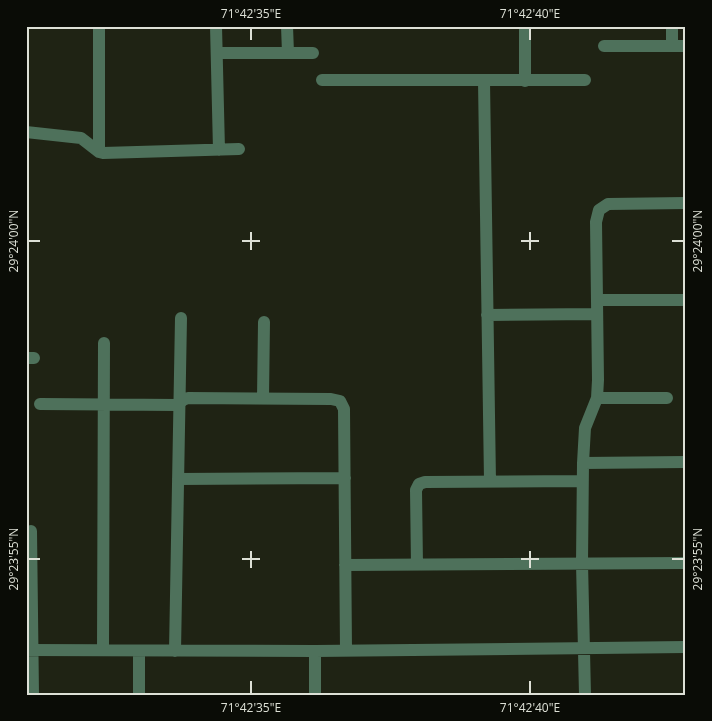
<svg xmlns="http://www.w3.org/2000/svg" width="712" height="721" viewBox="0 0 712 721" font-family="'Open Sans',sans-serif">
<rect width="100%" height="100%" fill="#1f2314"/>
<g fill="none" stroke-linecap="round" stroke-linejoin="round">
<path stroke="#4e715b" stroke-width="12" d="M216,26L219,150
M287,26L288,53
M525,26V81
M672,26V45
M604,46H686
M217,53H313
M322,80H585
M484,81L490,481
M26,132L81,138L99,152L103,153L239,149
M99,152V26
M597,300H686
M487,315L597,314
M26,358H34
M263,398L264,322
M597,398H667
M40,404L178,405L183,400L188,398L331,399L340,401L344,409L346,650
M583,463L686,462
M178,479L345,478
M31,531L33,695
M345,565L686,563
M417,565L416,490L419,484L425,482L582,481
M26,650L315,651L686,647
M103,650L104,343
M175,651L181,318
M315,651V695
M139,695V651
M585,695L582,563L583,463L585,428L597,398L598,380L596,222L599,210L608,204L686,203"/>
</g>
<path fill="none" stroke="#dde0d6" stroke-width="2" d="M251,28V40M530,28V40M251,232V250M530,232V250M28,241H40M242,241H260M521,241H539M672,241H684M251,551V568M530,551V568M28,559H40M242,559H260M521,559H539M672,559H684M251,681V694M530,681V694"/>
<rect width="712" height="721" fill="none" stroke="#0a0c06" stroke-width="55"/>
<rect x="28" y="28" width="656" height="666" fill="none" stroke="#dde0d6" stroke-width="2"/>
<g font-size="12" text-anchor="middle" fill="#dde0d6">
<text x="251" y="18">71°42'35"E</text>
<text x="530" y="18">71°42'40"E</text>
<text transform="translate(14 241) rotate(-90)" y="4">29°24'00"N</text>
<text transform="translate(698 241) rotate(-90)" y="4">29°24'00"N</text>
<text transform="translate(14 559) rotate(-90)" y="4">29°23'55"N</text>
<text transform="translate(698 559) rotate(-90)" y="4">29°23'55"N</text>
<text x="251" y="712">71°42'35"E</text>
<text x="530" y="712">71°42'40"E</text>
</g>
</svg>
